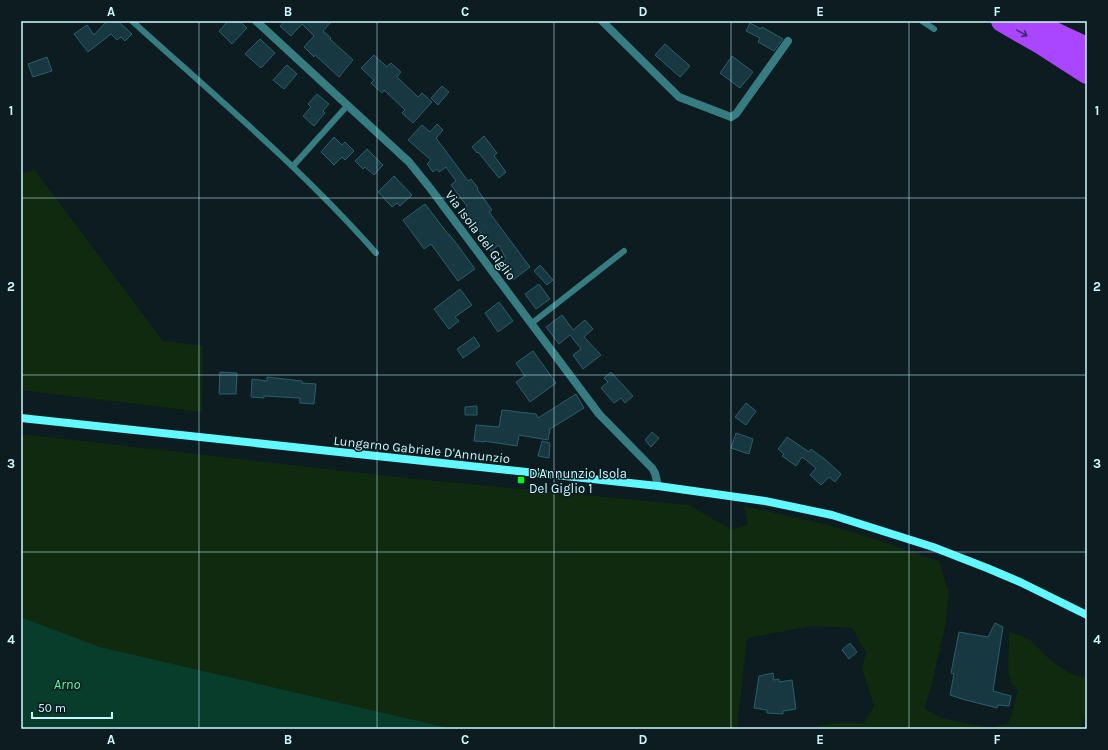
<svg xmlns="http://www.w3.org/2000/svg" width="1108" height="750" viewBox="0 0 1108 750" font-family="Karla,sans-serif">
<rect width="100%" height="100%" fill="#0c1c20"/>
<path fill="#0f2a0f" d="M34,169L163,341L203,346L202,412L21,390V175Z
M21,434L406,478L689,505L714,520L732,529L748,525L744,506L825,524L866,536L939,561L949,593L945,627L931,688L924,708L941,718L991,728L1009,723L1018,690L1011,683L1008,670L1009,631L1029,639L1050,660L1071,674L1087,678V711L1080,729H815C827,721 849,723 864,723L874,706L862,669L866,652L852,628L813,626L747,638L737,729H453L100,647L21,617Z"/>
<path fill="#083d2b" d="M21,617L100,647L453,729H21Z"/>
<path fill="#183841" stroke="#295f6e" d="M107,21H118L132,34L125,41L121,37L117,40L111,34L88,52L74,34L87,25L94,35Z
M228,21H239L247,28L232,44L219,31Z
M285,21H332L323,31L331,38L330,39L353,60L339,77L315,55L314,57L304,47L314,36L302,24L291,36L280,26Z
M750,23L761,29L762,27L783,39L774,51L758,42L760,38L746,31Z
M260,39L275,53L261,68L245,54Z
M665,44L690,66L680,77L655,55Z
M374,55L387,67L391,63L401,72L397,77L418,97L422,93L432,102L413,123L402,113L405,110L384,90L382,93L371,83L374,80L361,68Z
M732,56L753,72L740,88L720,73Z
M47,57L52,71L33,77L28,64Z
M287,65L297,74L284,89L273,80Z
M442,86L449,92L438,105L431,98Z
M317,94L329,104L323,111L325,113L314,126L303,116L311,107L308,104Z
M437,124L443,130L436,138L468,181L471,179L478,188L477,189L492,210L489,212L530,267L513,280L500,264L506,259L499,245L491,251L479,234L481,233L464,209L467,206L451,185L456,181L446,167L439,172L437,169L433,172L427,164L431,160L408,140L422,125L430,132Z
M484,136L497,153L494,156L506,172L499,178L478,152L477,153L472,147Z
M334,137L342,145L345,142L354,151L345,160L342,157L334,165L321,152Z
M367,149L383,165L374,175L365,167L363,169L355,161Z
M394,176L412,195L400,206L397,203L392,207L378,192Z
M425,204L448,234H449L459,247L475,269L458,281L431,244L424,249L403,220Z
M540,265L553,280L547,285L534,271Z
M539,284L550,299L536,309L525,294Z
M460,289L472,305L455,317L459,321L449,329L434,309Z
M499,302L513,321L498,332L485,313Z
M562,315L573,330L585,320L593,329L584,337L601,355L583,369L573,355L581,349L570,335L559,344L546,327Z
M474,337L480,346L463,358L457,349Z
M533,351L556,383L530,402L516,382L525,376L516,363Z
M220,372L237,373L236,394H219Z
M611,372L633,396L625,403L621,398L614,403L601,388L608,382L604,378Z
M267,377L302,381V383L316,384L314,404L300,403V398L264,396V398L251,397L252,379L267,381Z
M576,394L584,408L550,429L548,440L519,435L517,446L484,441V442L474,441L476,425L499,427L502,410L536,414L538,418Z
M746,403L756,411L746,425L735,417Z
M477,406V415H465V407Z
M652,432L659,438L651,447L645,440Z
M736,433L753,439L749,454L731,448Z
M787,437L809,452L811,449L827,461L841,474L835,482L829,477L821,485L810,475L816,468L802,457L796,466L782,456L784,454L778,449Z
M542,441L550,443L549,458L538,456Z
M995,623L1003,627L993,691L1011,696L1009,706L998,705L997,708L962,699L950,695L954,674L951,673L959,632L988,637Z
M850,643L857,652L849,659L842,650Z
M773,673L774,680L779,679V682L792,680L796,709L783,711V714L767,713V710L754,708L759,676Z"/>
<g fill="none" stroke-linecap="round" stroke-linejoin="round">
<path stroke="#367c80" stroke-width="6" d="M132,21C215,96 302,169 376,253
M922,21L934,29
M293,166L347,106
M532,323L624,251"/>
<path stroke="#367c80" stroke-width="8" d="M256,21L409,162L430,188L599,414L652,468L655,473L658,486
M602,21L679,97L731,117L736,114L788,41"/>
<path stroke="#62f8ff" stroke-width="8" d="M21,418L658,486L765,501L832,515L933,547L987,568L1020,582L1087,615"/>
<path stroke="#aa46ff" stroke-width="22" d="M1002,21L1042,44L1087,73
M1031,21L1065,38L1087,48"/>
</g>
<defs><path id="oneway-shaft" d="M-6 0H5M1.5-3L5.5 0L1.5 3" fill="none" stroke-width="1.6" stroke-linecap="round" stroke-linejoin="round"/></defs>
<use stroke="#432b6e" href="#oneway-shaft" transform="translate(1022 33) rotate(29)"/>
<path fill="none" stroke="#cbf8ff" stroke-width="1" stroke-opacity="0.55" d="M199,21V729M377,21V729M554,21V729M731,21V729M909,21V729M21,198H1087M21,375H1087M21,552H1087"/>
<rect fill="#00f61d" stroke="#0c1c20" stroke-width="1.5" x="517" y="476" width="8" height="8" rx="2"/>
<g text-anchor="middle" stroke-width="3" stroke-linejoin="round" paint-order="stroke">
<g font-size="13" fill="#cbf8ff" stroke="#0c1c20">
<text transform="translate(481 235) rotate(53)" y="5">Via Isola del Giglio</text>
<text transform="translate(422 449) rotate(6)" y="5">Lungarno Gabriele D'Annunzio</text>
</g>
<g font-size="13" fill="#cbf8ff" stroke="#0c1c20" text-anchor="start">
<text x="529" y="478">D'Annunzio Isola<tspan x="529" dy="15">Del Giglio 1</tspan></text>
</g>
<g font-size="14" font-style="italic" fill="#59ffa9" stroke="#0c1c20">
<text x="67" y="689">Arno</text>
</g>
</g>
<rect width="1108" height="750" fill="none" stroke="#0c1c20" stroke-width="44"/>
<path d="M32 712v6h80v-6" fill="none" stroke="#cbf8ff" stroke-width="2"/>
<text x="38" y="712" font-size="12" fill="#cbf8ff" stroke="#0c1c20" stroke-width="3" paint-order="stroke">50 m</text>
<rect x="22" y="22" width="1064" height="706" fill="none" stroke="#cbf8ff" stroke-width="1.5"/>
<g font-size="13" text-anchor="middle" font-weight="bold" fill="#cbf8ff">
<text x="111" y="16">A</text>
<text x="288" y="16">B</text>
<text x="465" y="16">C</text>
<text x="643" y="16">D</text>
<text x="820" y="16">E</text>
<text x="997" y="16">F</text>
<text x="11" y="115">1</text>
<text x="1097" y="115">1</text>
<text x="11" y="291">2</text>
<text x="1097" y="291">2</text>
<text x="11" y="468">3</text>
<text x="1097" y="468">3</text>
<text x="11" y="644">4</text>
<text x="1097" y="644">4</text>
<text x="111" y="744">A</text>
<text x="288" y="744">B</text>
<text x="465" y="744">C</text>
<text x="643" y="744">D</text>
<text x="820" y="744">E</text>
<text x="997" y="744">F</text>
</g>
</svg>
